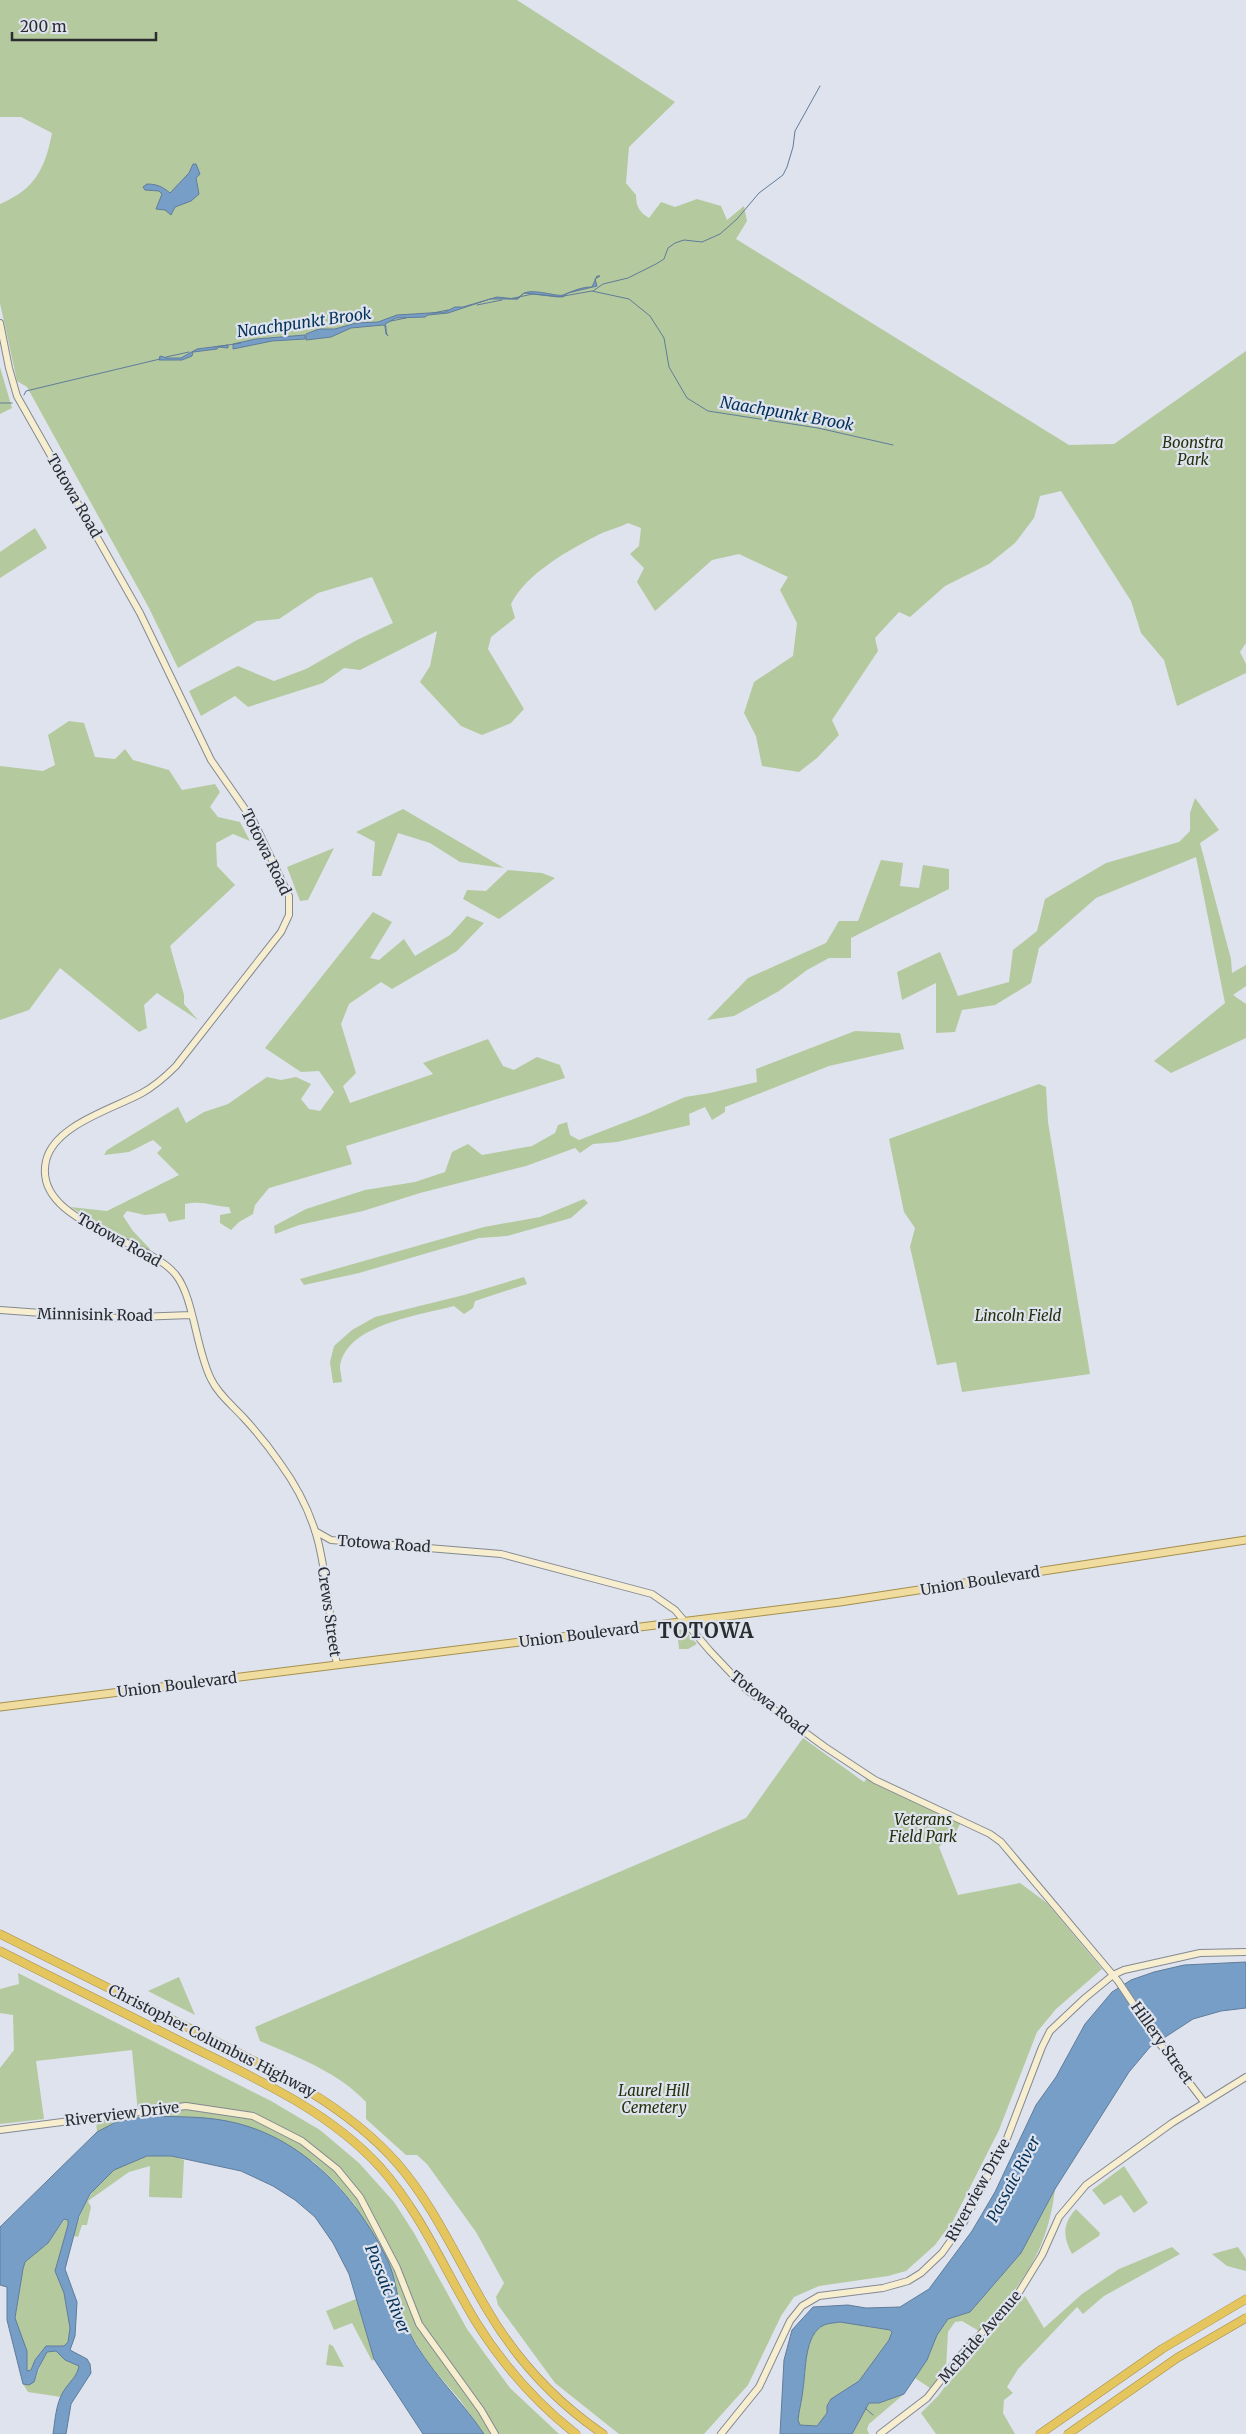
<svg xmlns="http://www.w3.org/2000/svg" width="1246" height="2434" viewBox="0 0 1246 2434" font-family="Merriweather,serif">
<rect width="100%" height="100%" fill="#dee3ee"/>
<path fill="#b5c99e" d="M0,0H517L675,102L629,147L626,183L636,195C636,206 639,212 649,218L661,202L675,207L697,199L721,206L727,220L744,206L747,221L736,239L1069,445L1114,444L1246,351V643L1240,652L1246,664V673L1177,706L1164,660L1141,633L1131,601L1061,491L1040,496L1034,518L1015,543L989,564L945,586L910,617L899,612L875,638L878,651L832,720L839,735L817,758L799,772L762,766L756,736L744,713L754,682L793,656L797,623L780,590L788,577L739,554L712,560L655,611L637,582L644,568L630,554L639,546L641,528L628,523C618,528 605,531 596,536C566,552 527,573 511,604L515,618L491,637L488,649L524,709L511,723L482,735L461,726L420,682L430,666L437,631L360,670L344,668L323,683L248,707L235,696L201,716L189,691L238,666L274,681L306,669L357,640L393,623L372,577L318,593L279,619L257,621L178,668L149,608L27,387L17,381L0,303V204C35,189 45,169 52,133L21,117H0Z
M0,367L12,408L0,414Z
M35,528L47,548L0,578V552Z
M69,721L84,723L95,757L115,759L125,749L133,760L169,770L182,790L215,784L220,792L210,807L218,817L240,822L250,841L233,834L216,843L217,866L235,885L170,946L184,995V1004L198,1020L157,993L144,1005L147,1028L139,1032L60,968L29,1010L0,1020V766L43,771L55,765L48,735Z
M1195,798L1219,830L1200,843L1231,959L1232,973L1246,965V986L1233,995L1246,1004V1038L1171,1073L1154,1061L1225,1003L1196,857L1096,898L1039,948L1031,983L995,1005L962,1010L955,1032L936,1033V983L902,1000L897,972L940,952L958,996L1009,982L1013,950L1037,931L1045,899L1106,863L1179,842L1190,831V813Z
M403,809L504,868L460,862L430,843L398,833L381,876H372L375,842L356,832Z
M334,848L308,900L300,901L287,867Z
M881,860L903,863L900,886L919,888L923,865L949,869V889L851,938V958H829L807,970L779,991L734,1016L707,1020L748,978L826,943L839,921H858Z
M508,870L542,873L555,878L499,919L463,899L467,890L486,891Z
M373,912L392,922L370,958L379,960L404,939L415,956L450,935L467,916L484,923L457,951L392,989L381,982L349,1004L341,1024L356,1073L343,1086L350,1103L433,1074L423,1063L488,1039L503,1066L514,1070L537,1057L560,1065L565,1078L346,1146L352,1164L269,1188L255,1205L253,1214L239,1222L231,1230L220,1223V1215L231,1213L229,1207C213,1206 202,1200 185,1204V1219L169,1222L165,1213L145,1215L127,1211L123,1216L133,1231L150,1249L148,1251L70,1207L107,1211L179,1175L157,1153L162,1148L153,1140L129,1152L104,1155L107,1150L178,1107L186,1123L204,1112L228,1104L267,1077L281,1080L296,1077L311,1084L301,1099L309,1109L320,1111L334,1092L319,1071L301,1072L265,1048Z
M855,1031L900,1033L904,1049L829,1066L725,1107V1112L712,1120L705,1107L689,1114L690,1125L617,1142L593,1144L580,1153L575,1148L526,1166L420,1193L363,1211L299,1225L275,1234L274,1226L306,1209L365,1190L415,1182L445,1172L452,1152L468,1144L482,1155L532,1146L555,1133L558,1125L567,1122L570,1135L579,1140L644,1115L685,1097L710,1093L757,1082L756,1069Z
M1039,1084L1046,1087L1048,1122L1090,1374L962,1392L956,1362L937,1365L910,1247L915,1228L904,1212L889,1139Z
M584,1199L588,1203L571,1218L507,1236L479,1238L359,1273L304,1285L300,1279L484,1227L540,1217Z
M524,1277L527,1284L475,1301L473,1308L464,1314L454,1306C422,1315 345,1324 340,1367C340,1371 342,1378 342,1382L333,1383L330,1362L334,1346L352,1330L375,1317L464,1295Z
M684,1629L697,1644L688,1649H679L677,1630Z
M803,1738L864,1782L867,1778L961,1822L957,1830L939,1847L958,1895L1020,1883L1047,1903L1102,1969L1056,2009L1037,2032L999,2130L953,2221L935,2245L906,2271L888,2276L819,2286L794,2297L781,2316L748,2385L704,2434H619L555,2383L498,2305L496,2297L504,2283L476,2232L427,2164L417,2155H406L366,2119V2102C338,2072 297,2057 260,2041L255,2027L746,1818Z
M18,1973L271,2101L320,2130L359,2163L394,2202L414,2233L467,2329L485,2354L510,2388L559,2434H484L460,2400L428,2363L407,2328L401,2307L355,2205L335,2182L313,2161L116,2122L97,2132L96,2120L138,2113L132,2050L36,2061L44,2119L0,2124V2068L14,2050L13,2015L0,2013V1989L19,1984Z
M179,1977L195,2015L148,1991Z
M147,2156H171L184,2160L182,2198L149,2197L150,2166L129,2172L88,2201L91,2207L87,2225H82L78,2237L74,2236C80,2211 91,2186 114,2170C123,2164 136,2160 147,2156Z
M1124,2166L1148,2203L1134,2213L1121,2195L1104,2205L1092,2190Z
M1055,2189C1048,2251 1021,2287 979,2331L962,2321L955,2322L948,2332L946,2368L930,2388L915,2378L927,2360L937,2335L948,2319L970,2312L1021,2253Z
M1076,2209L1100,2233L1099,2236L1072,2254C1063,2237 1062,2224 1076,2209Z
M65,2219L68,2220V2225L55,2271L64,2293L70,2328L68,2342L64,2346H46L35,2360L31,2370L27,2371V2361L15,2318L23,2269L25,2262L48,2243Z
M1172,2247L1180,2254L1104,2296L1083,2314L1077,2307L1018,2369L1007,2387L1013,2393L1004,2400L1003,2413L1015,2434H936L921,2413L938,2396L974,2348L1025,2296L1044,2328L1082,2294L1119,2269Z
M1238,2247L1246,2259V2271L1227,2266L1212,2254Z
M356,2299L374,2359L372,2361L352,2323L334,2330L326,2311Z
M840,2322L890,2330L892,2333L889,2340L859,2381L831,2399L827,2406V2413L817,2426L800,2425L798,2420C799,2410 802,2400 803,2389C806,2371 804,2334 824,2325C829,2323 835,2323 840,2322Z
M329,2344L333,2346L344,2367L326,2365Z
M56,2351L65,2360L79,2366L77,2375L61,2397L28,2392L23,2384L29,2385L34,2382L46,2352Z
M904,2394L869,2424L867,2429L869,2434H852L869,2403H879Z"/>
<path fill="#779ec7" stroke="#607c9a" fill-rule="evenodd" d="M193,164H196L200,174L196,178L199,194L191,201L175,207L171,215L165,210L156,209L162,194L159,191L145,190L143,187L147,184C157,184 163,187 170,193L189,173Z
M597,276H600L595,279L597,286L568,293L563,297L524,293L518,299H490L448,313L428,315L425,317L396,318L385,324C387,328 385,332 388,336L386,334L385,326L383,325L351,328L331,337L306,340V334L319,329H335L356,323L378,322L397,315L445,312L455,307H463L497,297L516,299C521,297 521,293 528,292C538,290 559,297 563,295C573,291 581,287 592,287Z
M305,335V339L272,341L233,349V344L256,339Z
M228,345V348L219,347L217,349L193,352L192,356L182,360H159L160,356L167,358H181L197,349Z
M1246,1962V2008L1221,2011L1193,2019L1150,2047L1129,2072L1055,2189L1021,2253L970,2312L948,2319L937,2335L927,2360L904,2394L879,2403H869L852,2434H780L784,2360L792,2330L813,2307L848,2305L866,2308L900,2307L929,2289L972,2231L995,2192L1036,2105L1056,2077L1085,2024L1112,1992L1131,1980L1154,1972L1184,1965ZM840,2322L890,2330L892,2332L889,2340L859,2381L831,2399L827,2406V2413L817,2426L800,2425L798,2420C799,2410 802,2400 803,2389C806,2371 804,2334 824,2325C829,2323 835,2323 840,2322Z
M149,2116C173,2117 197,2116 221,2120C298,2132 355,2193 388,2261C398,2283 397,2308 408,2330C427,2369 460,2398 484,2434H423L374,2359L349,2274L333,2243L315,2217L295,2200L273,2186L241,2171L171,2156H147L114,2170L90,2194L79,2216L65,2269L77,2302L75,2336L70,2350L87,2359L90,2364L91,2373L71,2404L66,2434H53C55,2420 56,2404 63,2392C69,2382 77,2377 79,2366L65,2360L56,2351L47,2352L38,2369L34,2382L29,2385L23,2384L7,2320V2287L0,2285V2227L97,2132L116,2122ZM64,2219L68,2220V2225L55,2271L64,2293L70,2328L68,2342L64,2346H46L35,2360L31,2370L27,2371V2351L15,2318L23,2269L25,2262L48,2243Z"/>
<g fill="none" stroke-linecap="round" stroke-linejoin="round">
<path stroke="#607c9a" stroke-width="1" d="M593,291L603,284L628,278L656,264L664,259L668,248L675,243L684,240L702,242L720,234L737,219L759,193L783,175L787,167L793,147L795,131L820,86
M509,299L533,294L558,297L592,291L629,299L650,316L664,338L669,367L687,398L708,411L818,428L893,445
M477,305L502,300
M433,313L448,310
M391,321L406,318
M215,347L241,343
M166,357L189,352
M24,395L26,391L160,359
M0,403H12
M865,2408L873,2415"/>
<defs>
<path id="secondary" d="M0,323L9,368L17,396L140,613L211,760L254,822L289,896V915L281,932L176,1066C165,1077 155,1086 142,1093C113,1109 54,1125 46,1161C32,1223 147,1238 176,1275C194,1298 196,1350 211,1379C218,1394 232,1405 243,1417C257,1432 269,1447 280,1463C296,1485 311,1514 318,1541C328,1581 330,1624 337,1665
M0,1310L111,1318L191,1315
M315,1531L331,1540L501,1554L652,1594L675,1610L710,1651L747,1690L825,1747L875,1780L990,1834L1001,1842L1118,1981L1160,2044L1204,2102
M0,2130L186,2106L253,2116L302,2141L337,2169L360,2197L397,2268L419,2324L481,2410L495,2434
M721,2434L759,2387L790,2321L802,2306L819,2296L883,2288L908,2281L921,2273L942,2253L964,2222L1006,2141L1042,2047L1050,2031L1085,1998L1113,1975L1124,1970L1200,1953L1246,1952
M880,2434L927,2398L961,2355L1018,2294L1042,2255L1059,2217L1086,2185L1172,2123L1246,2077"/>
<path id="primary" d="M0,1707L840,1602L1246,1540"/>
<path id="highway" d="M0,1934C65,1966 130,1999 195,2031C268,2068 342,2101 397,2163C435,2207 458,2261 488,2311C517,2360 556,2402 603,2434
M0,1951C63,1982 125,2014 188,2045C256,2079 328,2110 380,2167C421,2213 444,2269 476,2322C503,2365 536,2403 576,2434
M1040,2434L1162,2349L1246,2299
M1068,2434L1177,2358L1246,2318"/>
</defs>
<use href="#secondary" stroke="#848992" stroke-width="8"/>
<use href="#primary" stroke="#a48f4e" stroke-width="9"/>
<use href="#highway" stroke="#a48f4e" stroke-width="9"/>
<use href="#secondary" stroke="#f7eecf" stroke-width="6"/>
<use href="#primary" stroke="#efdc9e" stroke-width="7"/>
<use href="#highway" stroke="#e5c55e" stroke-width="8"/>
</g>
<g text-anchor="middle" stroke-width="4.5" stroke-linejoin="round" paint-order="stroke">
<g font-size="15" font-style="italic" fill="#23320c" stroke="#dee3ee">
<text x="1193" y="448">Boonstra<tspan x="1193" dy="17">Park</tspan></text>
<text x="1018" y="1321">Lincoln Field</text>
<text x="923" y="1825">Veterans<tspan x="923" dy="17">Field Park</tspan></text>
<text x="654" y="2096">Laurel Hill<tspan x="654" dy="17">Cemetery</tspan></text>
</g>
<g font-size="15" fill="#2a2c30" stroke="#dee3ee">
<text transform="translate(74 496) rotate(60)" y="5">Totowa Road</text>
<text transform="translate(266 852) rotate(64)" y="5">Totowa Road</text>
<text transform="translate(119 1240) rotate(29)" y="5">Totowa Road</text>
<text transform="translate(95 1315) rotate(1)" y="5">Minnisink Road</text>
<text transform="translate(384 1544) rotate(4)" y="5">Totowa Road</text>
<text transform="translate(980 1581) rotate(-9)" y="5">Union Boulevard</text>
<text transform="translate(329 1612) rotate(82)" y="5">Crews Street</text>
<text transform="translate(579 1635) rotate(-7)" y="5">Union Boulevard</text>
<text transform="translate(177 1685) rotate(-7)" y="5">Union Boulevard</text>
<text transform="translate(769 1703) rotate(38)" y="5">Totowa Road</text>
<text transform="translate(212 2041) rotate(27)" y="5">Christopher Columbus Highway</text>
<text transform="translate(1162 2043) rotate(55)" y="5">Hillery Street</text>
<text transform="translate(122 2114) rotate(-7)" y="5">Riverview Drive</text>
<text transform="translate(978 2190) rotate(-61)" y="5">Riverview Drive</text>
<text transform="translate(980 2337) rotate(-49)" y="5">McBride Avenue</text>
</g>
<g font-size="16" font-style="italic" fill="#033158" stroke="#dee3ee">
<text transform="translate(304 322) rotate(-8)" y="6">Naachpunkt Brook</text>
<text transform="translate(787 413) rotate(10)" y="6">Naachpunkt Brook</text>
<text transform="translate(1013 2179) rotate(-62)" y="6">Passaic River</text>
<text transform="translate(388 2289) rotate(68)" y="6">Passaic River</text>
</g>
<g font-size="20" font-weight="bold" letter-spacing="1" fill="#2a2c30" stroke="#dee3ee">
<text x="706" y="1638">TOTOWA</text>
</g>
</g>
<path d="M12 32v8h144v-8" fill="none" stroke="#2a2c30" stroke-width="2.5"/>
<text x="20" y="32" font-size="15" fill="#2a2c30" stroke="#dee3ee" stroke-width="4" paint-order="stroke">200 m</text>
</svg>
